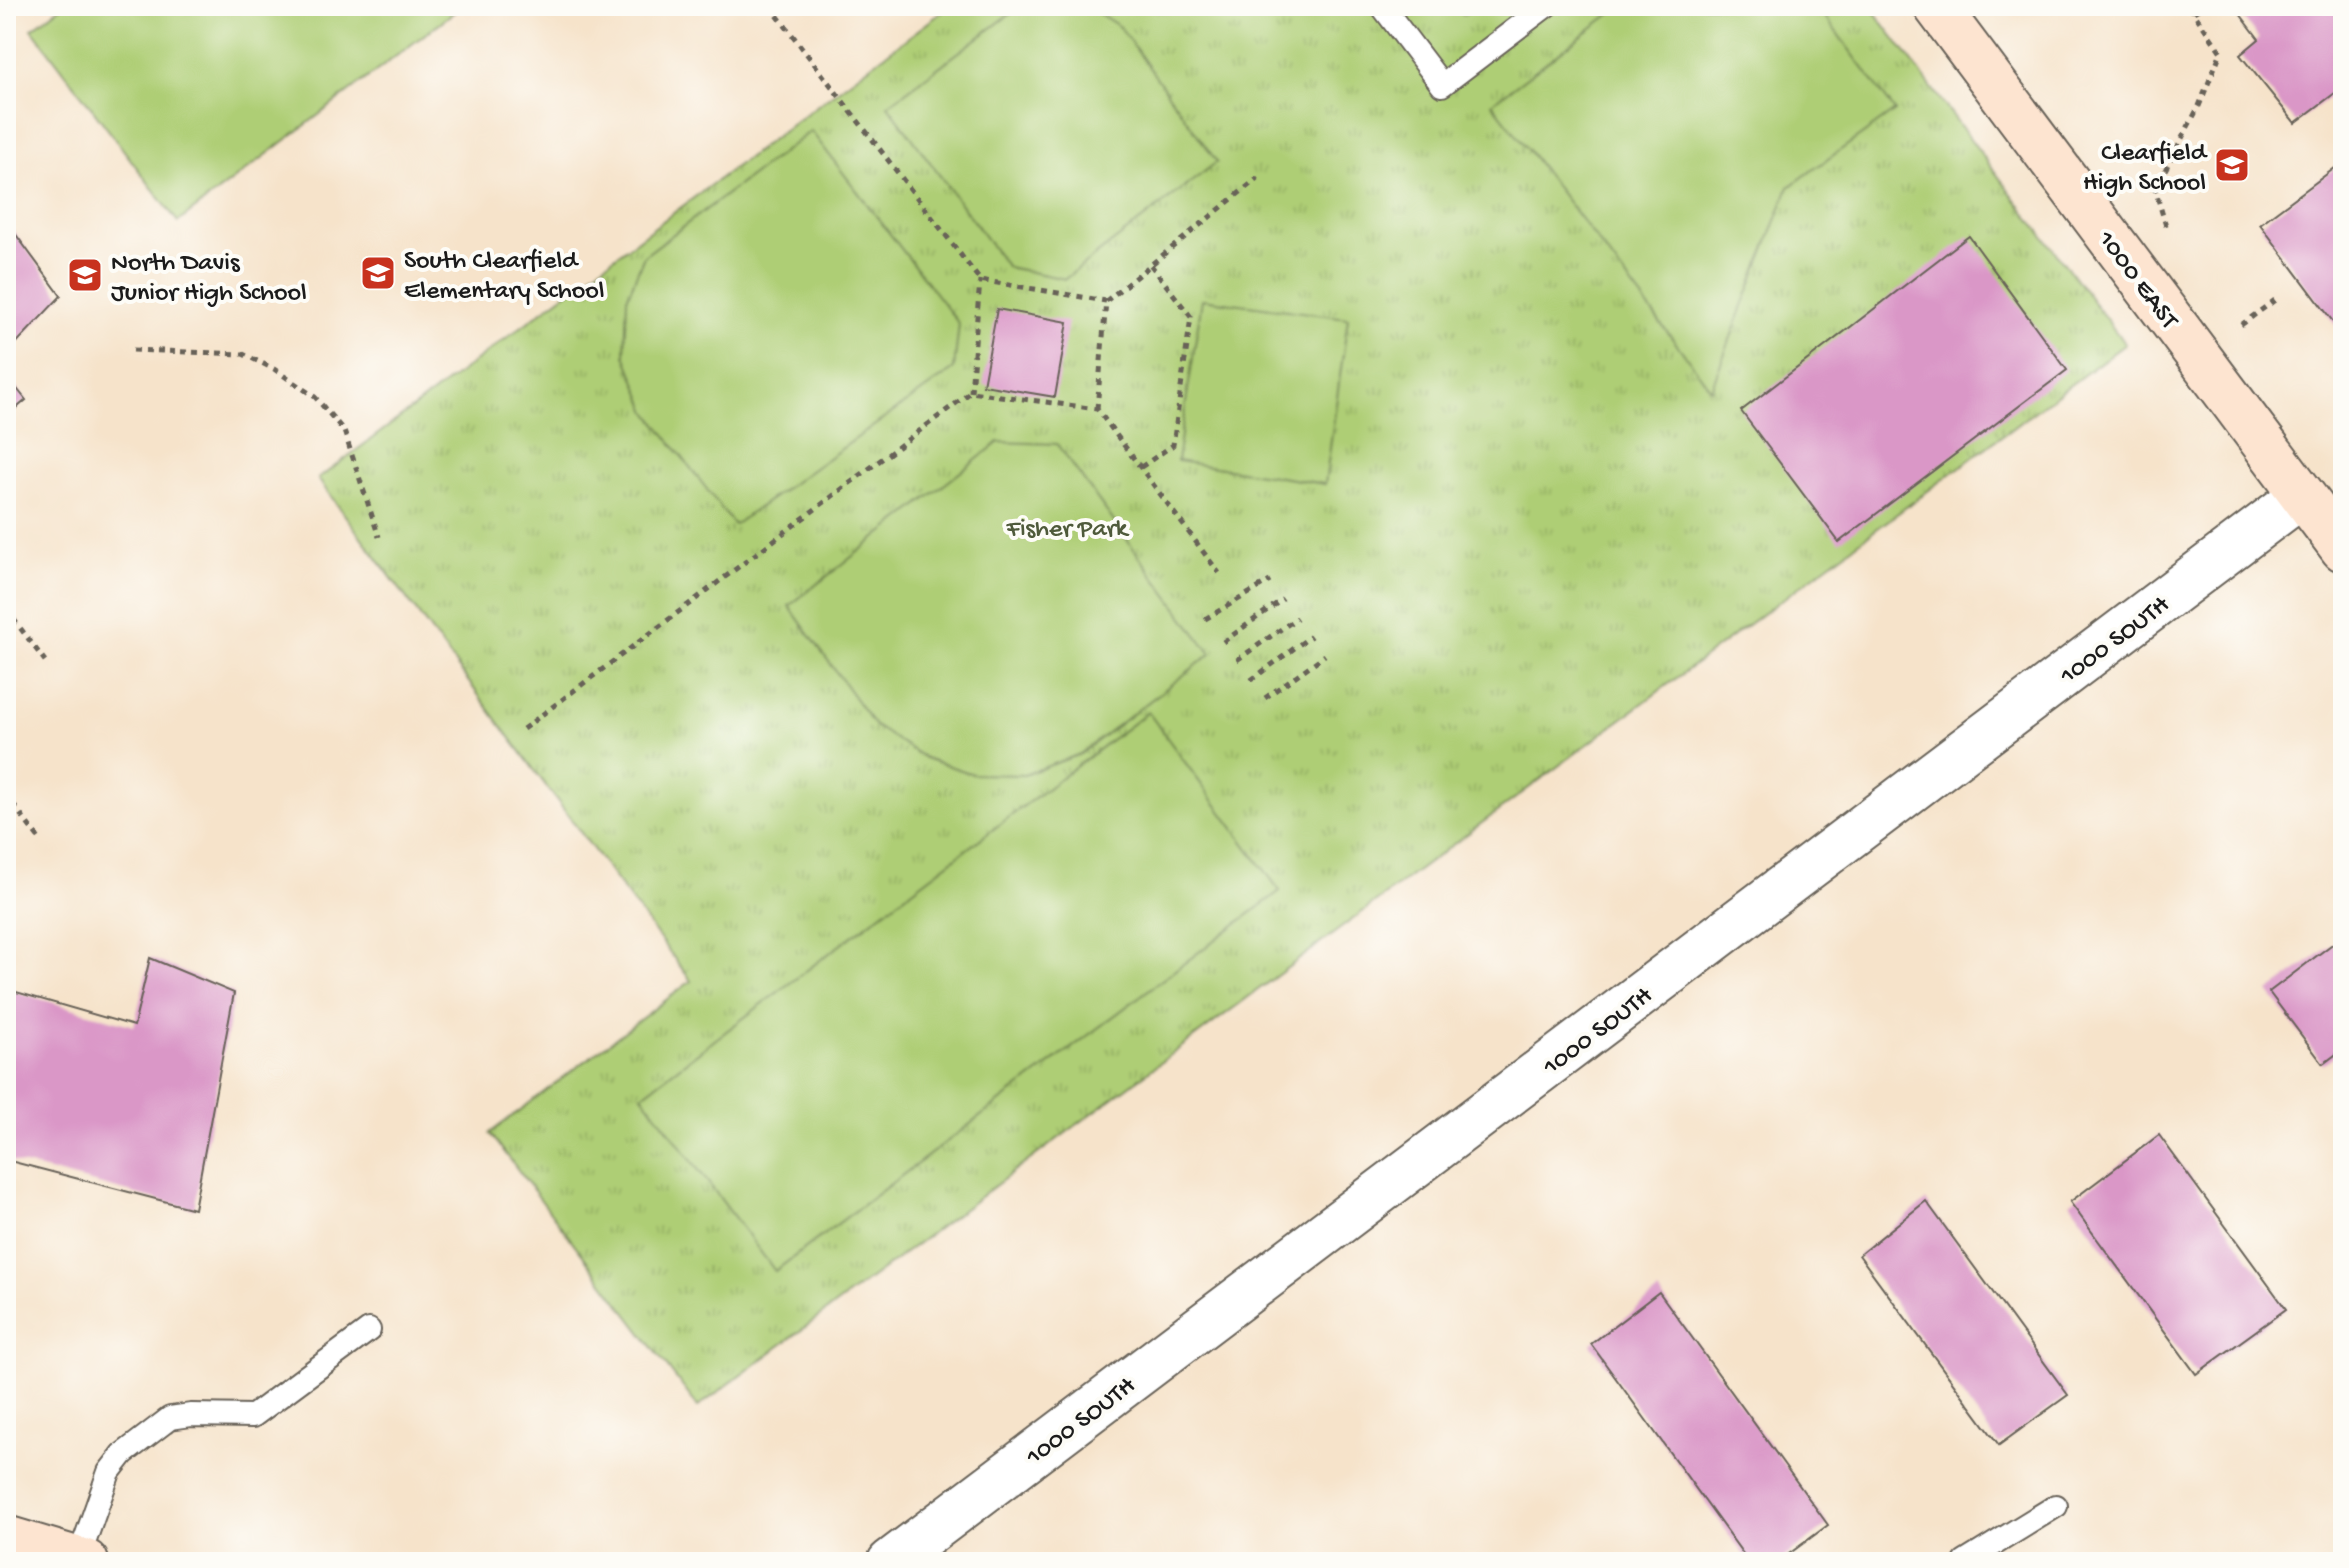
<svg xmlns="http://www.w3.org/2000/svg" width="2349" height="1568" viewBox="0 0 2349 1568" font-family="'Gochi Hand',sans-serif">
<defs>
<pattern id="grass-tufts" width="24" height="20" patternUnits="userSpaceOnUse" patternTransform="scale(2)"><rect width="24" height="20" fill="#aece75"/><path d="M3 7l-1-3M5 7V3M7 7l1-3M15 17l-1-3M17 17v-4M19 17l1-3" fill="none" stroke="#95b065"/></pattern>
</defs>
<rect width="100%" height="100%" fill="#fdfcf7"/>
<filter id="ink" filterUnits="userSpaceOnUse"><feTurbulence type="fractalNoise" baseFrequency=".0125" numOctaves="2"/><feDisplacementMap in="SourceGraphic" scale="16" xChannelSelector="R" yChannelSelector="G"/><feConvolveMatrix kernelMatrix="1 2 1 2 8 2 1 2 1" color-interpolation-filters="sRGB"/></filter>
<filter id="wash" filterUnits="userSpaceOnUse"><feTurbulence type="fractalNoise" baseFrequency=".006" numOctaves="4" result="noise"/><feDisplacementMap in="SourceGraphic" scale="32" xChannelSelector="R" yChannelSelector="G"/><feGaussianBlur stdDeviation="1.8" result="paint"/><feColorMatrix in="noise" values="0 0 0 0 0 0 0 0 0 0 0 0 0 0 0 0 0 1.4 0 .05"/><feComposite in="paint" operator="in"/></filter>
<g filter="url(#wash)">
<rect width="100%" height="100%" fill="#f6e3ca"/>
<path fill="url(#grass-tufts)" stroke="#657548" stroke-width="2" d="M950,6H1455L1463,15L1475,6H1870L2125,344L698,1407L490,1133L691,981L318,479Z"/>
<path fill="#aece75" stroke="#657548" stroke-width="2" d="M62,6H462L178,222L32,29Z
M1021,6H1087L1120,27L1217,162L1065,279L1007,267L888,105Z
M1621,6H1817L1895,111L1789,187L1711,389L1492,103Z
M811,131L959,324L954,369L734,525L648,412L625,355L627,298L644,256Z
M1202,299L1348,318L1325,484L1177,461Z
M999,442L1057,444L1211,654L1080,754L1024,775L973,774L925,758L875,726L789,606Z
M1148,712L1280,891L775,1271L642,1095Z"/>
<g id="blocks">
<path fill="#da97c7" d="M2234,6H2343V87L2295,123L2240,55L2259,39Z
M2343,162V335L2260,224Z
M6,221L61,296L6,354Z
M1969,236L2067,370L1839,542L1741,411Z
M997,309L1068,322L1055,397L983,385Z
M6,375L26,400L6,417Z
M2343,936V1049L2323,1064L2269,992Z
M150,958L234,993L194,1209L6,1160V989L134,1026Z
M2159,1135L2286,1309L2196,1374L2070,1202Z
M1926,1201L2068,1395L1999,1445L1859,1255Z
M1659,1292L1828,1525L1778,1562H1749L1591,1344Z"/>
</g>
</g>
<g filter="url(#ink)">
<use href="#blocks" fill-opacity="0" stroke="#686259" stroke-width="2"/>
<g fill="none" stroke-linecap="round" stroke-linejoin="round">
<defs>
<path id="lane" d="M1382,6L1442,85L1546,6
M78,1560L109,1472L123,1454L170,1418L191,1415L253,1416L369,1330
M1965,1562L2056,1506"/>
<path id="street" d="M890,1562L2302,495"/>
<path id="secondary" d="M1936,6L2343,549
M6,1538L86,1562"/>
</defs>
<use href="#lane" stroke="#686259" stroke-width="26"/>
<use href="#street" stroke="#686259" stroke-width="48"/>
<use href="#secondary" stroke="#686259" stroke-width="48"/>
<path stroke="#686259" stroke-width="5" stroke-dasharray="6 6" stroke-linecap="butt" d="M770,6L980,280L1106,301
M2194,12L2203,6
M2166,226L2155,189L2199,106L2221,52L2189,6
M2241,325L2279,297
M133,350L243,354L274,369L315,397L344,431L379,537
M971,392L980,280
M1097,409L1106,301L1258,178
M1141,467L1173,445L1191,317L1150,264
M6,609L45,661
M1205,619L1270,581
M1223,642L1283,599
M1237,660L1297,618
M1251,680L1311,636
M1265,698L1325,655
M523,729L971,392L1097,409L1219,573
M6,795L39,839"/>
<use href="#lane" stroke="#fff" stroke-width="22"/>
<use href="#street" stroke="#fff" stroke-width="44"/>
<use href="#secondary" stroke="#fde4d0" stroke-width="44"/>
</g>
</g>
<defs>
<symbol id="school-square" viewBox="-11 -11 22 22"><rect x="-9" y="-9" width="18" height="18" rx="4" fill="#c8321e" stroke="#fdfcf7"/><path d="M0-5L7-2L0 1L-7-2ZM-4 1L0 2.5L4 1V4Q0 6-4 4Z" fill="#fff"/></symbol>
</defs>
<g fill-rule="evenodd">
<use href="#school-square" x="2212" y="145" width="40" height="40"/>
<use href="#school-square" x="358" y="253" width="40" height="40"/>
<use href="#school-square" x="65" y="255" width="40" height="40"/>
</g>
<g text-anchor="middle" stroke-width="8" stroke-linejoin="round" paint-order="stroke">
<g font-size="26" fill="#1c1c1c" stroke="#fdfcf7" text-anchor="start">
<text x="2206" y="159" text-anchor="end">Clearfield<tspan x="2206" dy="30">High School</tspan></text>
<text x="404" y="267">South Clearfield<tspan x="404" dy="30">Elementary School</tspan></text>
<text x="111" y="269">North Davis<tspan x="111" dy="30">Junior High School</tspan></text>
</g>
<g font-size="26" fill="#1c1c1c" stroke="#fdfcf7">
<text transform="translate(2140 278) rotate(53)" y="9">1000 EAST</text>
<text transform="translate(2113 638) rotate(-37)" y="9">1000 SOUTH</text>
<text transform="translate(1596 1029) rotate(-37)" y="9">1000 SOUTH</text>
<text transform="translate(1079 1419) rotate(-37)" y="9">1000 SOUTH</text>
</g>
<g font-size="26" fill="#4f5a3b" stroke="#fdfcf7">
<text x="1067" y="535">Fisher Park</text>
</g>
</g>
<rect width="2349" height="1568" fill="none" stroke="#fdfcf7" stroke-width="32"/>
</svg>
